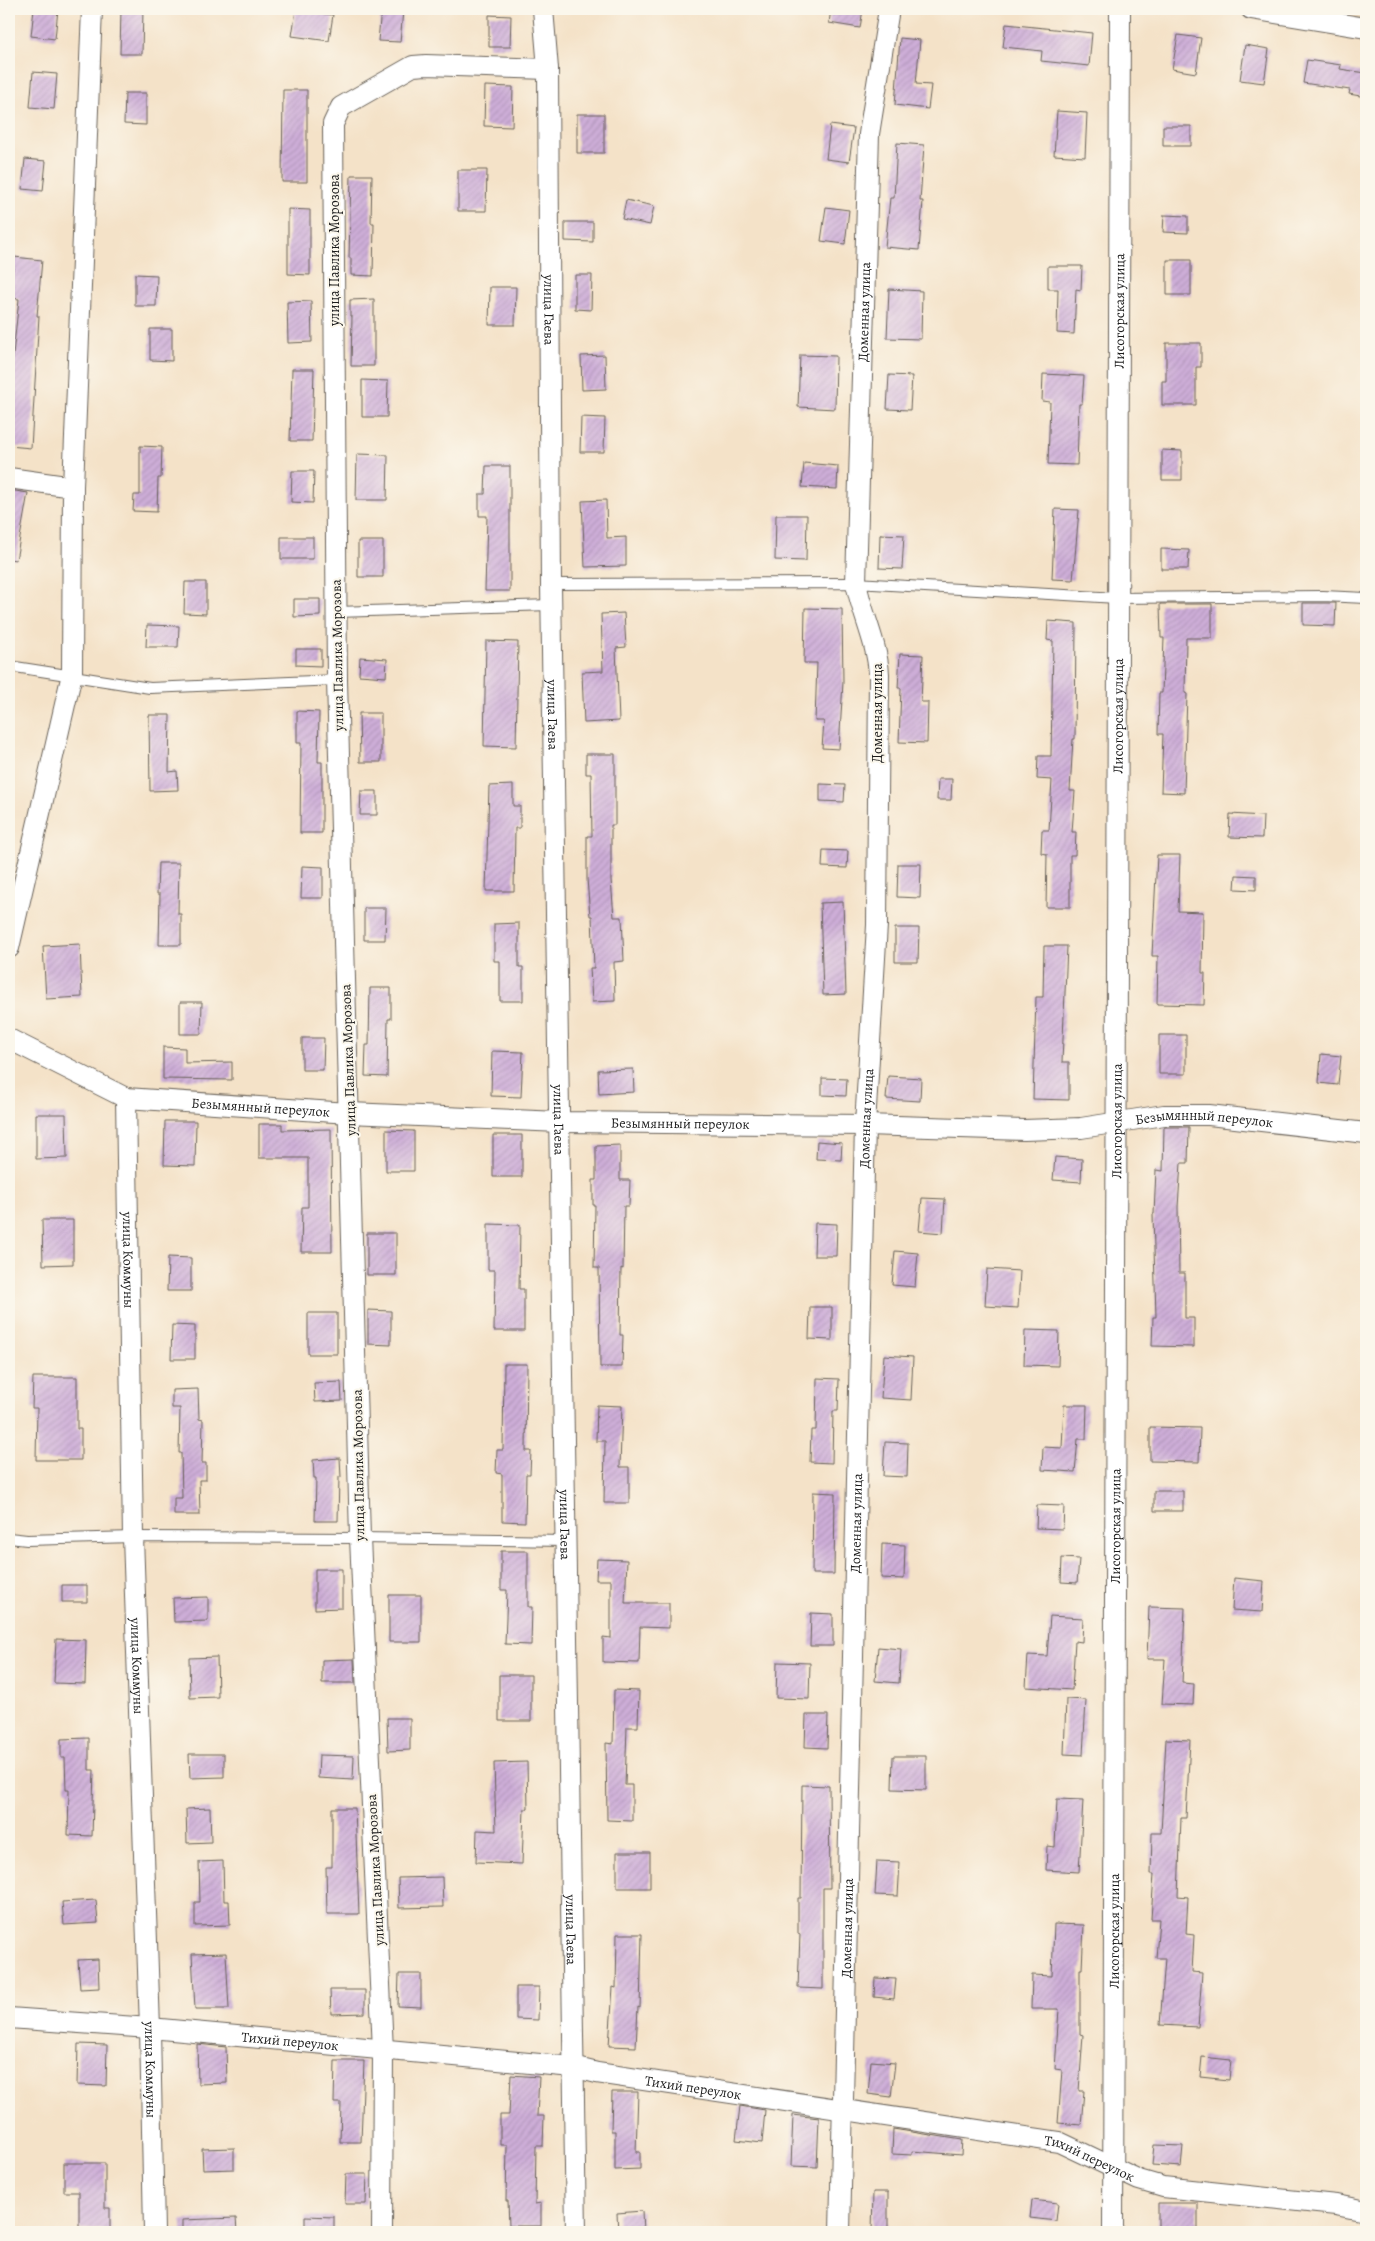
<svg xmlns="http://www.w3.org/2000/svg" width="1375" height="2241" viewBox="0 0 1375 2241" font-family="Alegreya,serif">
<defs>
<pattern id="building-hatch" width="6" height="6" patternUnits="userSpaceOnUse" patternTransform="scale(1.25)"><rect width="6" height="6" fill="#ceaed8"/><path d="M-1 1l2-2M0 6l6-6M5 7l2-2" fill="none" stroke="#b095b9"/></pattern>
</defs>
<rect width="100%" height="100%" fill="#fbf7ec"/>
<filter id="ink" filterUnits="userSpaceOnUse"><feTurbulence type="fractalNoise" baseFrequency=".02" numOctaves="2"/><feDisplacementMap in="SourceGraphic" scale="10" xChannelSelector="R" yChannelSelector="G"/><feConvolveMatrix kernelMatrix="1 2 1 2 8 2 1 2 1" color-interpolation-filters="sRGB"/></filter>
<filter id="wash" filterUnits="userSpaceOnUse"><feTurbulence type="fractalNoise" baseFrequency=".0096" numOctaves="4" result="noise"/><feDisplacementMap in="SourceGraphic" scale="20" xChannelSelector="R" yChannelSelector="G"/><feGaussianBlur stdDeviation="1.12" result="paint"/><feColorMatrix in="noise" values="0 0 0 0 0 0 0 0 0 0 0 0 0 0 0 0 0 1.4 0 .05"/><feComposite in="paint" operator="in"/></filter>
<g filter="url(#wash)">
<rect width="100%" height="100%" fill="#f4e2c8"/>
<g id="blocks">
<path fill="url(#building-hatch)" d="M34,9H58L55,39L31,36Z
M121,9H143L142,54H120Z
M381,9L403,11L400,42L378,41Z
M831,9H863L860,28L829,23Z
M296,10L333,15L329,41L292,36Z
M489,15L511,16L510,47H489Z
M1006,24L1092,33L1089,66L1041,61L1042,51L1003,47Z
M1178,35L1201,38L1196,73L1172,69Z
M900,38L920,40L916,84L931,85L928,109L895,105Z
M1245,45L1269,49L1264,83L1240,80Z
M1307,60L1341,65L1340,69L1366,73V97L1349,94L1350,90L1303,83Z
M33,72L57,74L54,109L30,107Z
M485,86L513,87L512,127L484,126Z
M283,90H307V182H282Z
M125,93H146V125L124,124Z
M1057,111L1087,113L1085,157L1054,155Z
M577,114H604V153H577Z
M830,125L854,128L849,162L826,159Z
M1163,126H1191V146H1163Z
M897,143L924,145L920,201H923L919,250L885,247L890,198H894Z
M25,159L46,161L43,191L22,189Z
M458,170H487L486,211H458Z
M351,175H372L371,223H374L373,276L351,275V258H349Z
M626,200L654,206L650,225L622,219Z
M826,207L849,210L845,244L821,241Z
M288,209L310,210V275L288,274Z
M1164,215L1188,216V233L1163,232Z
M565,222H593V242L565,241Z
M14,257L42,260L37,316H39L31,448L9,446V392L19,299L10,298Z
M1167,260H1191V295H1167Z
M1048,266H1082L1081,290L1076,289L1074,334L1057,333L1058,289H1048Z
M135,274L157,275L156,306H135Z
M575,275H592L591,310L575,309Z
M490,287H516L515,325H489Z
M889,289L922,291L921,339L887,338Z
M374,299V366H351L352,316H350V300Z
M311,301L312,342L288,343L287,302Z
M150,329H172V361L150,360Z
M1166,343H1201V367H1196V405H1162V381H1166Z
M605,355L606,389L582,390L581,356Z
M800,355L836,356L835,409L798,407Z
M292,369H314L312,441H290Z
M1043,374L1084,376L1082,404H1079L1077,465L1048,464L1050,402L1042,401Z
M889,375L912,376L910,410L887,409Z
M362,380L388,381L387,417H362Z
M581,417L605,418L604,452H580Z
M140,446L162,447L161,478H158L157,512L133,511L134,495H140Z
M1162,450L1182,451V480H1162Z
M357,454L388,455L387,500H356Z
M804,463L838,466L837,489L802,487Z
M486,466H510V591H485L487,516H479V494H485Z
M292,471H314L313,503L291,502Z
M9,490L28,493L16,560L9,559Z
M606,500L607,538L626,537V566L585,567L582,501Z
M1055,509L1079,510L1073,580L1052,579Z
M776,515H807L806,561L775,560Z
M880,534L904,535L902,569L879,568Z
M281,537H313V559H281Z
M358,541H383V577H358Z
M1161,549L1189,550L1188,569H1161Z
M185,582H206V614L184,613Z
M294,599H320V616L294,617Z
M1303,603H1336L1335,626L1303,625Z
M1160,604H1212V638H1186L1185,693L1187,694L1184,793L1161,792L1163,734H1158L1159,693H1162L1164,638H1161Z
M805,608L842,609L843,682L839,749L822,748L824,721H815L817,663H804Z
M624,613L626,647L616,648L619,721L584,723L582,672L603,671L601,614Z
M1048,621L1076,623L1075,739H1073L1070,791H1075L1072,832H1076L1075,855H1070V907H1046L1047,854L1041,853L1042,830H1049L1052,780L1037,779L1038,756H1051L1053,641L1047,640Z
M147,625L179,626L178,647H146Z
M486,641L518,642L516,747L484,746Z
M296,649H321V666L296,665Z
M900,654L923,655L921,702H928L927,743L899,742L901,688H898Z
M360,657L387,659L386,677L359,675Z
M297,711L319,712L318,762H322V833H300L301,743H297Z
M359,713H381V762H360Z
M149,715H170L169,772L177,771L178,790L150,791Z
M586,754H615V825H611V880L614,917H622L624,961L614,962L615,1001L592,1002L590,968H594L592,916H590L587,879V836H592L591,774H586Z
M938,779H952L951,800H937Z
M820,784L845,785L844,802L820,801Z
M513,785V806H520V828H515L514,891H486L489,786Z
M361,791H377V815H360Z
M1230,814L1263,816L1262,838L1229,837Z
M823,850L848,851L847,868L822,867Z
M1157,855H1180L1178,911L1203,912L1202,973H1205L1204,1005L1157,1004L1158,956H1152Z
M158,863H179L178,914H181V945H159L160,894H157Z
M898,864H921L920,898L897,897Z
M302,866L323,867V898H301Z
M1236,875L1256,876V890L1235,889Z
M843,902L846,994L823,995L820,903Z
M364,908H386L385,940H364Z
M519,923V967H523V1001H500V961H494V924Z
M895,928H919L918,962H895Z
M80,944L82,997L46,999L43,946Z
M1044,946H1067L1062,1062H1069V1100L1033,1099L1036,997H1043Z
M370,988H391V1019H388L387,1077L365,1076L366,1045H369Z
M180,1002H202L201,1034H180Z
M1159,1035H1186V1074H1159Z
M302,1038H324L323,1070H302Z
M163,1047L185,1048V1063L232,1062V1080L163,1079Z
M492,1051L523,1052L521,1097L491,1096Z
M1321,1054L1341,1056L1338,1085L1319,1083Z
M633,1069L634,1092L599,1094L598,1070Z
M888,1076L921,1078L920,1101L886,1099Z
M822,1078L847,1079L846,1096L822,1095Z
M36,1114H66L67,1158L36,1159Z
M165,1121H196L195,1166L164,1165Z
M259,1124H282V1130L331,1129L332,1252H301L302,1207H308V1158H259Z
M1164,1127H1189L1188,1163H1181L1178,1207L1179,1273H1185V1318H1194V1347L1152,1346L1153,1317H1156L1153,1214H1154L1156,1170L1163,1171Z
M386,1130L414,1131V1171H386Z
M493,1135H522V1177H493Z
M817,1141L842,1143L841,1160L816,1159Z
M620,1145V1180H630L629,1206H624L623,1269L621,1268L620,1335H623L622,1367H600L599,1268H594L595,1205H593V1180H596V1146Z
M1055,1157L1082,1159L1081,1182L1053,1180Z
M922,1198L945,1199L943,1233L919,1231Z
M42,1220H73V1264L43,1265Z
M815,1223L837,1224L836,1256H814Z
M488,1224L520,1225L519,1289H524V1331H494L495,1270H488Z
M367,1233H396V1275H367Z
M895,1251L918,1253L915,1287L892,1285Z
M168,1257L191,1258V1291H167Z
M987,1269L1020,1271L1018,1308L985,1306Z
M810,1307H832V1340L809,1339Z
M368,1310L391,1311V1345L368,1344Z
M308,1313H337V1354H308Z
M172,1325L195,1326V1359H171Z
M1025,1330L1059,1331L1058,1366L1024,1365Z
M884,1355L913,1357L911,1400L881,1398Z
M504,1364H527L526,1451H531L530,1474H526L525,1522L502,1521V1474L496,1473L497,1450H503Z
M33,1377H77V1429H81V1460H36L37,1408H32Z
M817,1378L839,1379L838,1411H833L832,1463L810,1462L811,1430H816Z
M341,1382L342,1401L315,1402L314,1383Z
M198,1389L199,1419L203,1420L202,1463H206V1480H199L200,1515H174V1498H182L181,1453H179L180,1408H172V1390Z
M597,1405L622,1406L620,1467H629V1503H604L605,1441H596Z
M1064,1405H1087L1086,1439H1078L1075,1472L1042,1470L1043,1447L1062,1448Z
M1150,1427L1200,1428L1199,1462L1150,1461Z
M885,1442L908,1443L907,1477L883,1476Z
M340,1458L341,1477H339L338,1521H315L316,1478H314L313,1460Z
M1154,1491H1183V1511H1154Z
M813,1492L835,1493L834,1574H812Z
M1037,1505L1064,1506L1063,1529L1036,1528Z
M882,1544L905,1545L904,1579L881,1578Z
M501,1551H528V1607H532L531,1645L505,1644L507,1590H501Z
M1062,1558L1079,1559L1077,1583L1061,1582Z
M597,1559L627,1560L625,1603H669V1628L640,1627L639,1663L603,1662V1637L611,1638V1580H596Z
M315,1569H342V1608L315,1609Z
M1234,1578L1264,1581L1262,1612L1232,1610Z
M62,1585H87V1602H62Z
M389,1595H421V1642H389Z
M208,1597V1621L174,1622L173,1598Z
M1149,1607L1185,1608L1182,1683L1194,1684L1193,1705L1162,1704L1165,1659H1147Z
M811,1613L833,1614V1646H810Z
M1050,1616L1083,1618L1082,1642L1075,1641L1072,1690L1026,1687L1028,1655L1047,1656Z
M56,1639L86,1640L85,1684L54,1683Z
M878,1647L901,1649L899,1683L875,1681Z
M217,1657L218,1697L190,1698L189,1658Z
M354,1659L355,1683H322V1660Z
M777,1662L810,1663L809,1699L776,1698Z
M499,1675H531V1721H499Z
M614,1690L639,1691L638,1727H627L625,1785H632V1821L607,1820L606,1743L613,1744Z
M1066,1699L1086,1700L1083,1755L1064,1754Z
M806,1715H828L827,1748L805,1747Z
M387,1718H410V1750L388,1751Z
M89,1738V1770H94L92,1836L68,1835L69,1790H66L65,1758H61V1739Z
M1166,1739L1190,1740L1186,1818H1181L1178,1896L1188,1897L1186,1934L1194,1935L1192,1972L1202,1973L1198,2027L1160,2025L1165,1958H1156L1159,1919H1151L1154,1874H1151L1152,1833H1161Z
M189,1754H224V1777L190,1778Z
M319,1755L354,1756L353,1780L318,1778Z
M893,1756H926V1790L892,1789Z
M527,1762L528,1809H524L522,1864L476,1862L477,1830L496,1831L494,1763Z
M802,1785L829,1786L830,1888H823V1989L798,1988L800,1934H798V1898H801Z
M1057,1799L1083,1800L1079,1872L1046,1870L1047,1846L1055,1847Z
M210,1808L211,1842L187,1843L186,1809Z
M332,1808H355L359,1914H327L326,1867H332Z
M617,1852H650V1888H617Z
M223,1861L224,1901H229L230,1925L195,1926V1902H200L199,1862Z
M877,1861L900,1862L898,1896L875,1895Z
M442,1877L443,1907L399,1908L398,1878Z
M96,1900L98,1923L64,1925L62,1902Z
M1054,1924L1084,1925L1082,1969H1080V2034L1083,2035L1079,2091H1084L1081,2125L1058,2123L1062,2070L1055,2069L1059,2009H1031L1032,1975L1052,1976Z
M617,1934H642L640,2008L638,2007L636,2047L609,2046L613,1987L616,1988Z
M226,1953L229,2009H195L192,1954Z
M98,1959L99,1988L80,1989L78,1960Z
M399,1974H421V2007L398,2006Z
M875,1978L896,1979L894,1999L874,1997Z
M516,1987H539L538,2020L516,2019Z
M330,1990H365V2013L331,2014Z
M78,2044L107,2045L106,2086L77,2085Z
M197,2044L226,2047L227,2083L198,2084Z
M1202,2057L1231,2060L1229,2080L1200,2077Z
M335,2061H364L361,2142H340L341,2103H334Z
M871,2061L895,2063L891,2097L868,2094Z
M511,2075L539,2077L537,2116H544L543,2146H536L535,2204L541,2203V2226H509L508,2201H506L507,2145H500V2115H509Z
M612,2092H638L636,2152H640V2169L615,2170V2131H611Z
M740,2106L765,2110L762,2143L736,2140Z
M793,2115L819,2118L817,2167L791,2166Z
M893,2129L962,2140L961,2155L912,2151V2155L892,2154Z
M1154,2145L1183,2146L1181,2167L1152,2165Z
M234,2148V2169L203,2170L202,2149Z
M64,2163H105V2208H110V2230L79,2229V2192H64Z
M346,2174H367L366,2204H345Z
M873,2192H888V2232H872Z
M1032,2200L1058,2203L1056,2221L1030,2218Z
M1158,2203H1198V2231L1158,2230Z
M642,2211L643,2232H618L617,2213Z
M305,2216L334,2217V2232H305Z
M236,2218L237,2232H182V2220Z"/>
</g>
</g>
<g filter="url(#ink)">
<use href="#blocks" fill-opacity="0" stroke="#686158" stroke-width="1"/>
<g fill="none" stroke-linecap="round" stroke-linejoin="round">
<defs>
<path id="lane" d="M551,584L856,583L1117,598L1323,596L1366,598
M337,612L551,605
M9,666L150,688L337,680
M9,1538L27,1540L133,1537L360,1538L565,1541"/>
<g id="street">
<path id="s1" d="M543,9L548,69L551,584L576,2232"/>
<path d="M1251,9L1366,28"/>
<path d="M9,478L73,487"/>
<path d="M9,948L72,674L73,487L92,9"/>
<path id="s2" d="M9,1039L126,1098L349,1113L560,1122L865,1125L1024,1130L1081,1128L1164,1115H1209L1366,1133"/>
<path id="s3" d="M126,1098L133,1537L150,2028L154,2232"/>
<path id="s4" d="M9,2018L150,2028L573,2067L597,2073L1059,2142L1139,2180L1163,2187L1336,2205L1366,2211"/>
<path d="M382,2232L383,2051L360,1538L337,680L333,124L341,107L413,66L426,65L548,69"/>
<path id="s5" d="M840,2232L865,1125L877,925L879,674C877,642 862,614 856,583L869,134L889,9"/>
<path id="s6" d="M1113,2232L1120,9"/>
</g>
</defs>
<use href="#lane" stroke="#686158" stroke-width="12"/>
<use href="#street" stroke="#686158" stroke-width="22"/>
<use href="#lane" stroke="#fff" stroke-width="10"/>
<use href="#street" stroke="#fff" stroke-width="20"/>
</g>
</g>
<g text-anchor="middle" stroke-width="4" stroke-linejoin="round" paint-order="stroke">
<g font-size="14" fill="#1c1c1c" stroke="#fbf7ec">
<text transform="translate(334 250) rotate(-90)" y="5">улица Павлика Морозова</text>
<text dy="5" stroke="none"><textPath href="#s1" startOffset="301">улица Гаева</textPath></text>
<text dy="5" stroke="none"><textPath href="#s6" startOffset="1921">Лисогорская улица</textPath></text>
<text dy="5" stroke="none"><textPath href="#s5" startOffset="1924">Доменная улица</textPath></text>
<text transform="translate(337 655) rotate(-91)" y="5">улица Павлика Морозова</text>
<text transform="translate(877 713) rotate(-90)" y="5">Доменная улица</text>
<text dy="5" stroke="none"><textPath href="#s1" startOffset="706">улица Гаева</textPath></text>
<text dy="5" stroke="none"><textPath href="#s6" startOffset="1516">Лисогорская улица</textPath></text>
<text transform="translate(348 1060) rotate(-92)" y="5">улица Павлика Морозова</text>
<text dy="5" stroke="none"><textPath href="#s2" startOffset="266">Безымянный переулок</textPath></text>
<text dy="5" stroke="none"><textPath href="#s5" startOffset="1114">Доменная улица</textPath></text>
<text dy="5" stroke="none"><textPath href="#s1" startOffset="1111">улица Гаева</textPath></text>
<text dy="5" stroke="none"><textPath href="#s6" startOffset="1111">Лисогорская улица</textPath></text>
<text dy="5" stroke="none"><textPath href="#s2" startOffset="1211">Безымянный переулок</textPath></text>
<text dy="5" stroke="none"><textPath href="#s2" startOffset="686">Безымянный переулок</textPath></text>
<text dy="5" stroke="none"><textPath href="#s3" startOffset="162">улица Коммуны</textPath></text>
<text transform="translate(358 1465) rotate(-91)" y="5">улица Павлика Морозова</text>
<text dy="5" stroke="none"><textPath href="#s5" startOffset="709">Доменная улица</textPath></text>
<text dy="5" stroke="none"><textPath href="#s1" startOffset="1516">улица Гаева</textPath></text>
<text dy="5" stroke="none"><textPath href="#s6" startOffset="706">Лисогорская улица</textPath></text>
<text dy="5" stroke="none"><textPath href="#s3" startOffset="568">улица Коммуны</textPath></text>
<text transform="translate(375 1870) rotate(-93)" y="5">улица Павлика Морозова</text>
<text dy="5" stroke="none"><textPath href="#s5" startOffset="304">Доменная улица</textPath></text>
<text dy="5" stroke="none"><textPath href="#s1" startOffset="1921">улица Гаева</textPath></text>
<text dy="5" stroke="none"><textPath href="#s6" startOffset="301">Лисогорская улица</textPath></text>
<text dy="5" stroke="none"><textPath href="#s4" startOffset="282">Тихий переулок</textPath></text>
<text dy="5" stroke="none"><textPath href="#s3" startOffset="972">улица Коммуны</textPath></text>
<text dy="5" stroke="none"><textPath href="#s4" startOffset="688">Тихий переулок</textPath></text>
<text dy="5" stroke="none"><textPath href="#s4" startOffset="1092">Тихий переулок</textPath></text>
</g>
</g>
<rect width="1375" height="2241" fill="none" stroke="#fbf7ec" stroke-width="30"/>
</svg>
